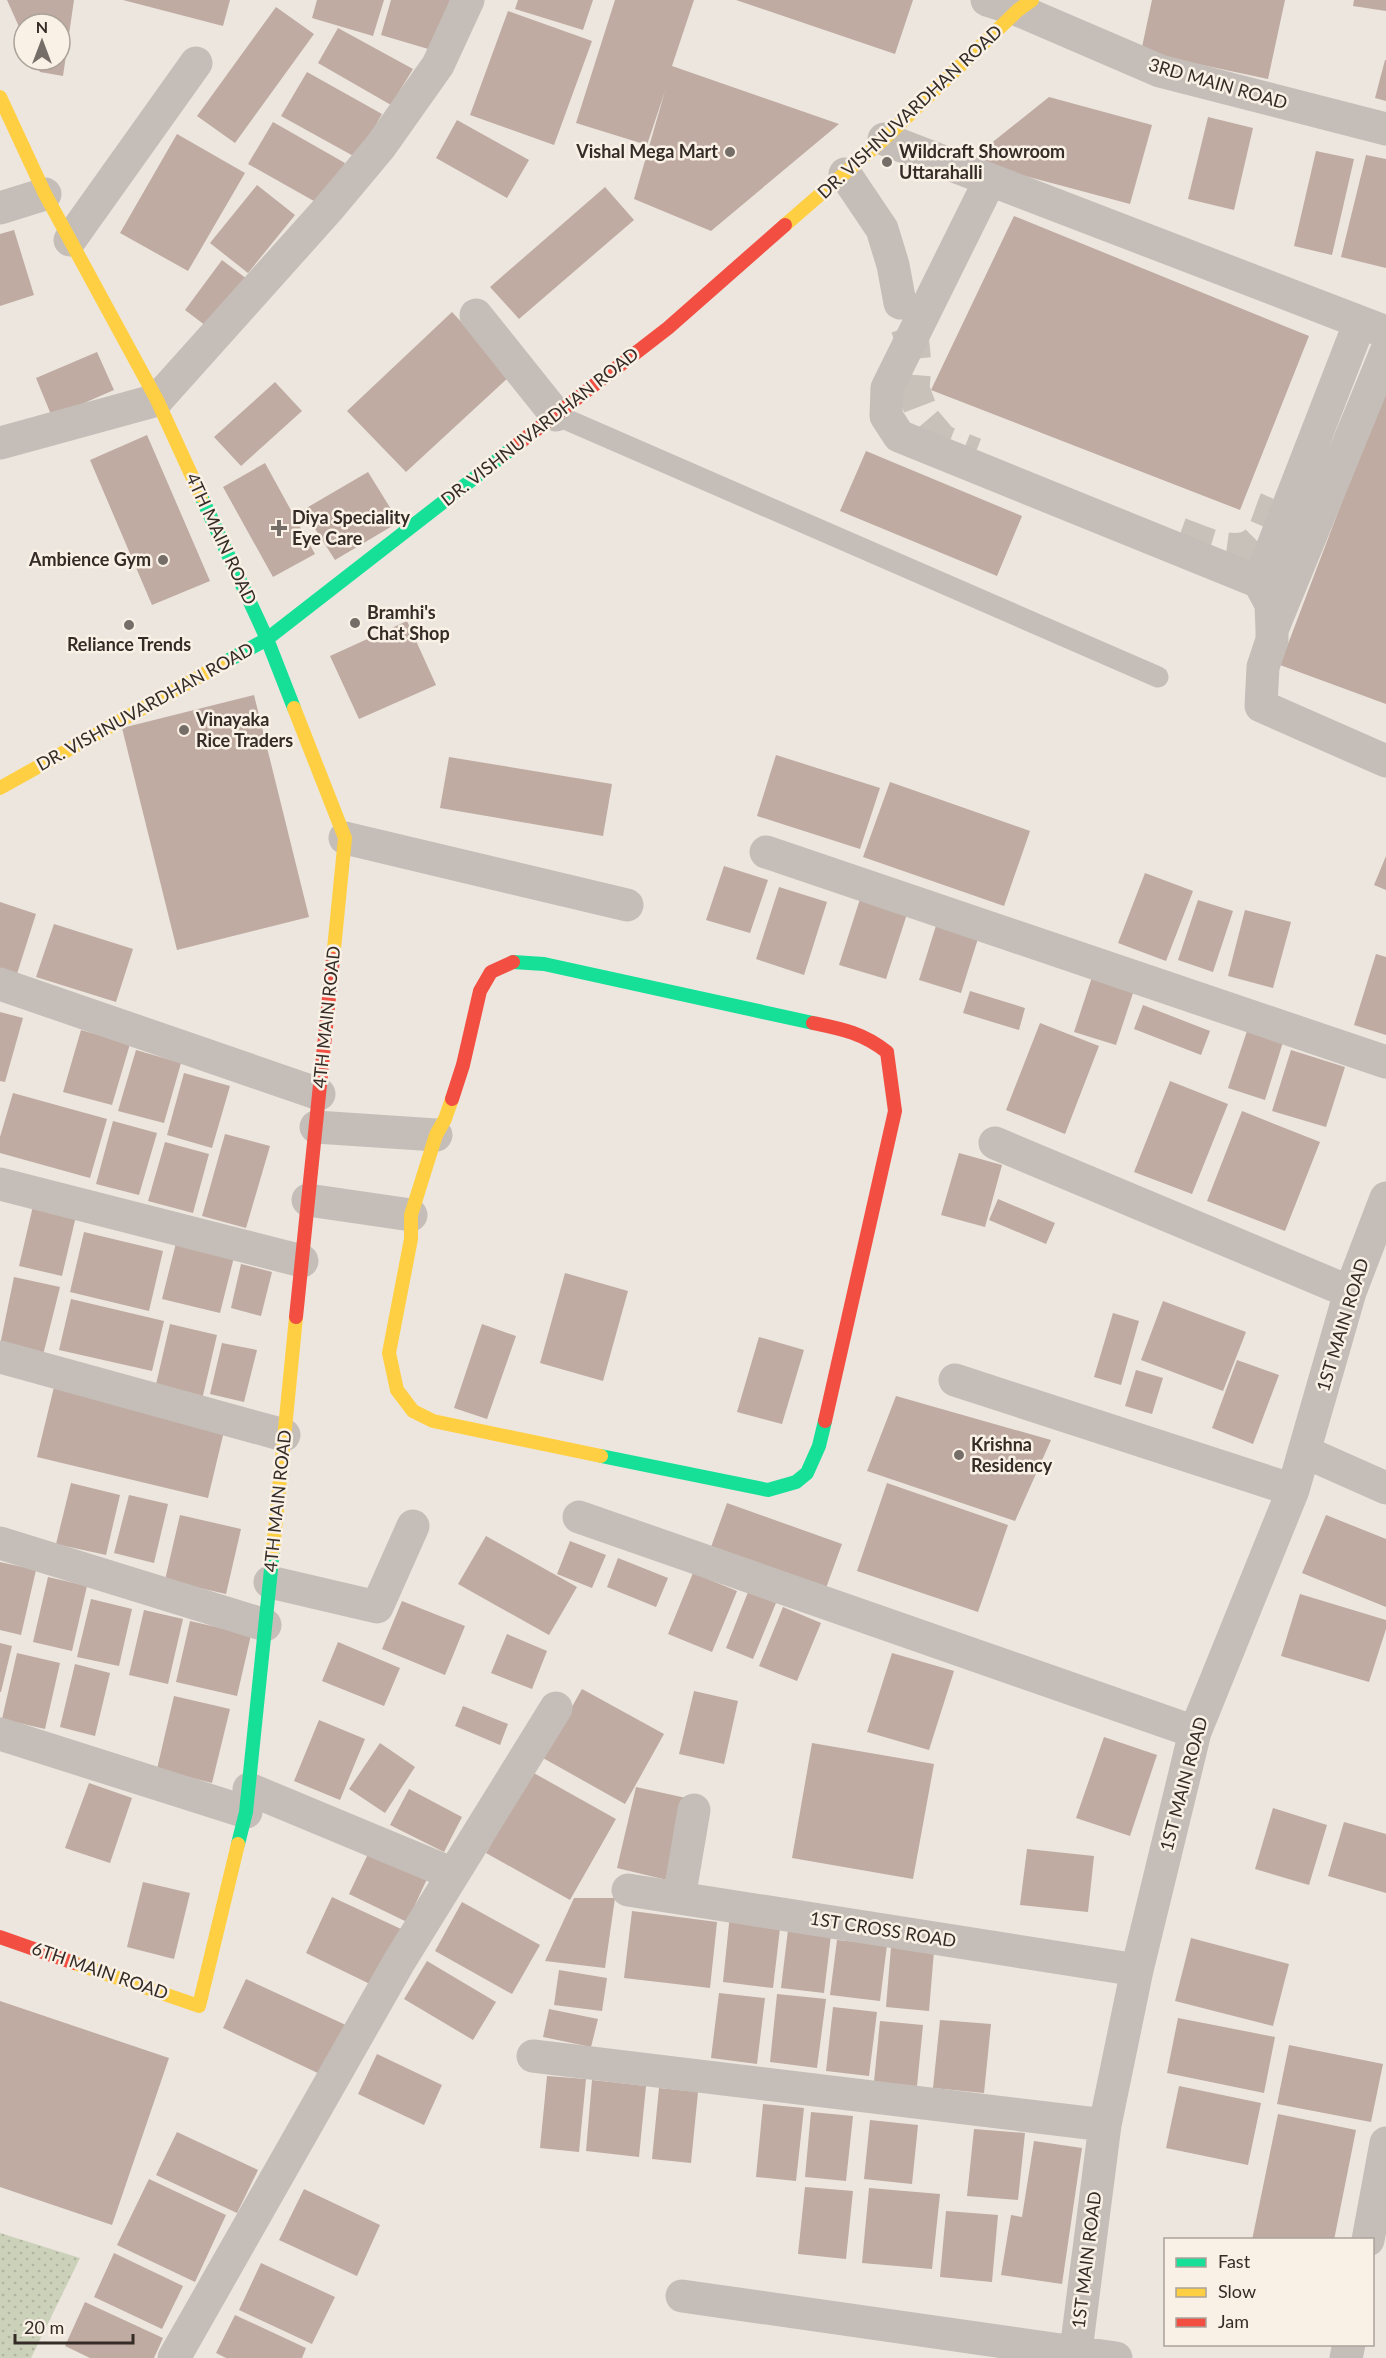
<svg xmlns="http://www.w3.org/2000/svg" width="1386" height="2358" viewBox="0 0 1386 2358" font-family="Lato,sans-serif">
<defs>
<pattern id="green-dots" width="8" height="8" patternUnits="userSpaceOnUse" patternTransform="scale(1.5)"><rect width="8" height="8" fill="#ccd1ba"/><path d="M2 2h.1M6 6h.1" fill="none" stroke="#b0b4a0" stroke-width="1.8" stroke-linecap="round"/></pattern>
</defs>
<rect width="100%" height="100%" fill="#ece6df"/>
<path fill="url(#green-dots)" d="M0,2233L80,2258L31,2358H0Z"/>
<path fill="#bfaba1" d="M7,0H74L63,76L40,72L34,60H60V24H24V38Z
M123,0H230L223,26Z
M317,0H384L373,36L312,18Z
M391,0H450L435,51L381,35Z
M518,0H593L583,30L515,9Z
M615,0H694L672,66L839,124L711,231L634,199L665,91L647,145L576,123Z
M736,0H913L895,54Z
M1152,0H1285L1268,79L1141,52Z
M1354,0H1386V11L1353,6Z
M276,7L314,34L235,143L197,116Z
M508,11L592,41L554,145L470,115Z
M338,28L413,69L391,105L318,63Z
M1385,60H1386V101L1375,98Z
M307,72L382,114L357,158L281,116Z
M1049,97L1152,125L1130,204L980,164L984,149Z
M1208,117L1253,128L1234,210L1188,199Z
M457,120L529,160L507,198L436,158Z
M273,122L345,163L321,205L248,164Z
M177,134L245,173L188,271L120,233Z
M1316,151L1354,159L1332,255L1294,246Z
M1366,155L1386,159V268L1341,257Z
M257,185L295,215L248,273L210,243Z
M605,187L634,220L519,319L490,287Z
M1014,216L1309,336L1240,510L931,390Z
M14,230L34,295L0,306V234Z
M222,260L247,279L210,329L185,310Z
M452,312L511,375L406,472L347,411Z
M97,352L114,390L52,417L36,378Z
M275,382L302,411L241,466L214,437Z
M1386,386V704L1280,665Z
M147,435L210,581L152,605L90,460Z
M866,451L1022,516L997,576L840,511Z
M265,463L315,554L273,577L223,487Z
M368,472L399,522L335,560L303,510Z
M407,621L436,685L359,719L330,656Z
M254,695L309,917L177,950L122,728Z
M776,755L880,788L860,849L757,816Z
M449,757L612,784L603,836L440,808Z
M890,782L1030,831L1004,906L863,857Z
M1386,856V890L1374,885Z
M724,866L768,880L750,933L706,920Z
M1145,873L1193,891L1166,961L1118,943Z
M779,887L827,902L804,975L756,959Z
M860,899L907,914L886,979L839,965Z
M1198,900L1233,911L1213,972L1178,960Z
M0,902L36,914L16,977L0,972Z
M1245,910L1291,922L1273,988L1228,976Z
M939,916L981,929L961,993L919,980Z
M54,924L133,949L116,1002L36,977Z
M1376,954L1386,957V1035L1354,1025Z
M1092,977L1134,990L1116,1045L1074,1032Z
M970,991L1025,1008L1019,1030L963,1013Z
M1143,1005L1210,1031L1201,1055L1134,1029Z
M0,1012L23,1018L5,1082L0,1081Z
M1040,1023L1099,1046L1065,1134L1006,1110Z
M81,1030L130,1044L112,1105L63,1092Z
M1247,1031L1283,1042L1265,1100L1228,1088Z
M136,1050L181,1063L164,1123L118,1111Z
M1291,1050L1345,1067L1326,1127L1272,1111Z
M184,1073L230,1086L212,1148L167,1135Z
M1170,1081L1228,1104L1192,1194L1134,1172Z
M13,1093L107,1119L90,1178L0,1153V1137Z
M1242,1111L1320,1142L1285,1231L1207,1201Z
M113,1121L157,1133L139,1195L96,1184Z
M225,1134L270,1146L246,1228L202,1216Z
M165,1142L209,1154L193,1213L148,1201Z
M959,1153L1002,1165L985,1227L941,1215Z
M998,1199L1055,1223L1046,1244L989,1220Z
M33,1206L76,1216L62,1276L19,1266Z
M84,1232L163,1251L149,1311L70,1292Z
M176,1243L234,1257L220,1313L162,1299Z
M241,1264L272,1272L261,1316L231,1308Z
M565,1273L628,1291L603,1381L540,1363Z
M14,1277L60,1287L43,1355L0,1345Z
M71,1299L164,1321L152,1371L59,1350Z
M1163,1301L1246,1332L1223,1391L1141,1360Z
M1113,1313L1139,1321L1121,1385L1094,1377Z
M170,1324L217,1335L201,1404L154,1393Z
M482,1324L516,1336L487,1419L454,1408Z
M759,1337L804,1350L782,1424L737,1412Z
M222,1343L257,1350L244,1402L210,1394Z
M1237,1360L1279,1375L1253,1444L1212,1428Z
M1136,1370L1163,1378L1152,1414L1125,1406Z
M54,1387L225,1427L208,1498L37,1457Z
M896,1396L1051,1440L1015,1521L867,1471Z
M71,1483L120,1495L106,1555L56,1544Z
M887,1483L1008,1525L978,1612L857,1571Z
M129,1495L168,1504L154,1563L114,1553Z
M727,1503L842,1544L826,1588L711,1547Z
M180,1515L241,1529L226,1594L165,1580Z
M1326,1515L1386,1539V1607L1302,1573Z
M486,1536L577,1587L549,1635L458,1584Z
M570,1541L606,1555L592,1588L557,1574Z
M618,1558L668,1578L656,1607L607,1587Z
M0,1562L36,1570L21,1635L0,1630Z
M693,1573L737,1591L712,1652L668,1634Z
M48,1577L87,1586L72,1651L33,1642Z
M748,1592L776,1603L753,1659L726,1648Z
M1300,1594L1386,1620V1629L1369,1682L1281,1656Z
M91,1599L132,1609L119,1666L77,1657Z
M402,1601L465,1626L445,1675L382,1649Z
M783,1607L821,1623L797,1681L759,1666Z
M144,1610L183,1619L168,1684L129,1675Z
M190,1621L251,1635L237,1696L176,1682Z
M507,1634L547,1651L532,1689L491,1673Z
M338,1642L400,1668L384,1706L322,1681Z
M0,1643L12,1646L1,1692H0Z
M17,1653L60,1663L45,1729L2,1719Z
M892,1653L954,1671L929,1750L867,1732Z
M75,1664L110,1673L95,1736L60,1727Z
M582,1689L664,1734L625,1804L543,1758Z
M694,1691L738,1701L724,1764L679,1754Z
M174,1696L230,1709L212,1783L157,1769Z
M463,1706L508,1724L500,1745L455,1726Z
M319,1720L365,1739L340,1800L294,1781Z
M1104,1737L1157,1755L1130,1836L1076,1818Z
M380,1743L415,1767L385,1813L349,1789Z
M812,1743L934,1764L913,1879L792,1858Z
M532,1772L616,1819L570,1900L486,1853Z
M89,1783L132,1798L110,1863L65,1848Z
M636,1787L686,1798L667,1880L617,1868Z
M409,1789L462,1817L444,1852L390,1825Z
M1273,1808L1327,1825L1309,1885L1255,1869Z
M1344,1822L1386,1834V1893L1328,1876Z
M1027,1849L1094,1856L1088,1912L1020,1905Z
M369,1852L427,1879L407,1922L349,1894Z
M143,1882L190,1893L174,1959L127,1947Z
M332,1897L401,1929L374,1986L306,1953Z
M574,1898H615L605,1968L545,1961Z
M462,1902L540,1945L512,1994L435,1951Z
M632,1911L717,1922L710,1988L624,1978Z
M730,1914L781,1920L773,1988L723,1982Z
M788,1930L831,1935L824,1993L781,1988Z
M1191,1938L1289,1964L1273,2026L1175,2001Z
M837,1940L887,1945L880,2001L830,1995Z
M891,1947L934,1951L929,2011L886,2007Z
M427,1961L496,2002L473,2040L404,1999Z
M559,1970L607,1978L602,2011L554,2005Z
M246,1979L348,2026L324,2076L223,2028Z
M719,1993L765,1998L757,2064L711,2058Z
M777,1994L826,1999L817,2068L770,2062Z
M0,2001L169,2058L112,2225L0,2187Z
M833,2007L877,2012L869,2076L826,2071Z
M549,2009L598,2019L591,2047L543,2037Z
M1178,2018L1275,2037L1264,2093L1167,2073Z
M940,2020L991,2024L984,2093L933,2088Z
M880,2021L923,2025L916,2096L873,2092Z
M1289,2045L1383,2064L1371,2122L1277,2104Z
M377,2054L442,2085L424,2125L358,2094Z
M547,2076L586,2079L579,2152L540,2148Z
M592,2080L646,2086L639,2157L586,2151Z
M1179,2086L1261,2103L1248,2165L1166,2148Z
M659,2088L698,2092L691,2163L652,2159Z
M763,2104L804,2108L796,2181L756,2177Z
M811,2112L853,2116L846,2181L805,2177Z
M1278,2114L1356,2130L1334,2240H1252Z
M870,2120L918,2125L912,2184L864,2179Z
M974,2129L1025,2133L1018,2200L967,2196Z
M177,2132L258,2170L237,2213L156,2175Z
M1034,2141L1082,2148L1062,2284L1001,2275L1011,2215L1022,2217Z
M149,2179L226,2215L195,2282L117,2245Z
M805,2187L853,2191L846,2259L798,2254Z
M869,2188L940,2194L932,2269L862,2263Z
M304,2189L380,2225L357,2276L279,2240Z
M946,2211L998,2215L992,2282L940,2277Z
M114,2253L183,2286L162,2329L94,2297Z
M261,2263L335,2297L312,2344L239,2310Z
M85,2302L163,2338L154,2358H90L65,2346Z
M235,2315L306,2348L302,2358H226L216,2353Z"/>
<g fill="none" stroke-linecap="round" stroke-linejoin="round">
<path stroke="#c7c1ba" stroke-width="33" stroke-dasharray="33 16" stroke-linecap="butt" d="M907,327L913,344L915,365L913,389L925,421L942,441L975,454
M1180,534C1202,542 1245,564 1262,535C1268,525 1271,511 1276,500"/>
<path stroke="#c5beb8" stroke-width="21" d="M556,415L1158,677"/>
<path stroke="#c5beb8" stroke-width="33" d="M987,0L1018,10L1160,71L1386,129
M884,139L1386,332
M845,174L882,229L893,265L900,303
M990,180L887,388L886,416L899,436L1259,582L1271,604L1272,630V640L1263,667L1261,706L1386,761
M0,208L45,194
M70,240L196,63
M476,315L556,415
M0,443L157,400L329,208L380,147L438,65L468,0
M1259,582L1360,322
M1272,630L1386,352
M345,838L627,905
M766,852L1386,1062
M0,984L319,1094
M316,1127L436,1135
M995,1143L1350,1292
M0,1184L302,1261
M308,1200L411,1215
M0,1357L284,1435
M955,1380L1293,1490
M1305,1452L1386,1488
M579,1517L1195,1732
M0,1543L265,1625
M270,1582L377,1607L413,1526
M0,1734L246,1812
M249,1789L453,1874
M628,1890L1137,1970
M679,1898L694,1810
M533,2056L1105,2125
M1368,2240L1386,2143
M682,2296L1116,2358
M174,2358L399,1962L556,1708
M1075,2358L1105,2125L1137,1970L1195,1732L1293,1490L1350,1292L1386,1198
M1346,2358L1349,2344"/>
<path stroke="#16e098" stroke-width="14" d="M201,496L267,639L294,708
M220,665L267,639L514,447
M513,962L544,964L813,1023
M601,1456L768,1490L796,1482L807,1473L819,1446L825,1421
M238,1844L246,1812L273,1550"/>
<path stroke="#ffcf43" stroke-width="14" d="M0,97L45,194L157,400L201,496
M785,225L884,139L1018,10L1032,0
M294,708L345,838L333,959
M0,788L220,665
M452,1099L445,1119L436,1135L411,1215V1239L389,1353L397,1390L413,1411L433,1421L601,1456
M273,1550L296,1317
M74,1963L199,2006L238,1844"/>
<path stroke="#f24e42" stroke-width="14" d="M514,447L668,328L785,225
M813,1023C842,1029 863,1033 887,1052L895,1111L825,1421
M452,1099L463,1065L480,991L491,972L513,962
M296,1317L333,959
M0,1937L74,1963"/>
</g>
<g fill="#756d67" stroke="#f9f1e6" stroke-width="2">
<circle cx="730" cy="152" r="6"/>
<circle cx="887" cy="162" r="6"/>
<path d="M276 519h6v6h6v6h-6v6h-6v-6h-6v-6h6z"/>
<circle cx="163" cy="560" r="6"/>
<circle cx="355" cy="623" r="6"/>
<circle cx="129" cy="625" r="6"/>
<circle cx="184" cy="730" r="6"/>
<circle cx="959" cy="1455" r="6"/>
</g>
<g text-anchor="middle" stroke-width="5" stroke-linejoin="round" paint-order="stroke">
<g font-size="18" fill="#352c27" stroke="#f9f1e6">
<text transform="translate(1218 84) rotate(16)" y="6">3RD MAIN ROAD</text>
<text transform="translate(910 112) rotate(-43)" y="6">DR. VISHNUVARDHAN ROAD</text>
<text transform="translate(540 427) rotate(-38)" y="6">DR. VISHNUVARDHAN ROAD</text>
<text transform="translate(221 539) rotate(65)" y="6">4TH MAIN ROAD</text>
<text transform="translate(145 707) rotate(-29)" y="6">DR. VISHNUVARDHAN ROAD</text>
<text transform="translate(327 1017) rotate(-84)" y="6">4TH MAIN ROAD</text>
<text transform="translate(1343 1325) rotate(-73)" y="6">1ST MAIN ROAD</text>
<text transform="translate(278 1501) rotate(-84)" y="6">4TH MAIN ROAD</text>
<text transform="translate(1184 1784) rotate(-75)" y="6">1ST MAIN ROAD</text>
<text transform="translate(883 1930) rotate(9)" y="6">1ST CROSS ROAD</text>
<text transform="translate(100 1971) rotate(19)" y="6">6TH MAIN ROAD</text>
<text transform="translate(1087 2260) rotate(-83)" y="6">1ST MAIN ROAD</text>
</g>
<g font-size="18" font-weight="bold" fill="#352c27" stroke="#f9f1e6" text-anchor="start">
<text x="718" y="158" text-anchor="end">Vishal Mega Mart</text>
<text x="899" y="158">Wildcraft Showroom<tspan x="899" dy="21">Uttarahalli</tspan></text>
<text x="292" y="524">Diya Speciality<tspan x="292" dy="21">Eye Care</tspan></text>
<text x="151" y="566" text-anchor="end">Ambience Gym</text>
<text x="367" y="619">Bramhi's<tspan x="367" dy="21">Chat Shop</tspan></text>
<text x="129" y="651" text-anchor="middle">Reliance Trends</text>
<text x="196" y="726">Vinayaka<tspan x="196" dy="21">Rice Traders</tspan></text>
<text x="971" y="1451">Krishna<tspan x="971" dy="21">Residency</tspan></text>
</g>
</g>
<rect x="1164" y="2238" width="210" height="108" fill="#f9f1e6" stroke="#aba29a" stroke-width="1.5"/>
<rect x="1176" y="2258" width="30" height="9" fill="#16e098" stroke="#aba29a" stroke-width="1.5"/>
<text x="1218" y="2268" font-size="18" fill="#352c27">Fast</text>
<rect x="1176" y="2288" width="30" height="9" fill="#ffcf43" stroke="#aba29a" stroke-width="1.5"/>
<text x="1218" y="2298" font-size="18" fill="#352c27">Slow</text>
<rect x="1176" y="2318" width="30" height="9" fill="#f24e42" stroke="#aba29a" stroke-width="1.5"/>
<text x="1218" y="2328" font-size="18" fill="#352c27">Jam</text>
<g transform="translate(42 42)"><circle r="28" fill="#f9f1e6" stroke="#aba29a" stroke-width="1.5"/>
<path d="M0-4.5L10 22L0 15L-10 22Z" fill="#756d67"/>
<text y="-9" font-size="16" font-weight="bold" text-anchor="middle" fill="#352c27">N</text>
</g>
<path d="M15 2334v9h118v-9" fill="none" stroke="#352c27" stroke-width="3"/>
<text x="24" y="2334" font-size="18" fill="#352c27" stroke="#f9f1e6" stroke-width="4.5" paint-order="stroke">20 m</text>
</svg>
